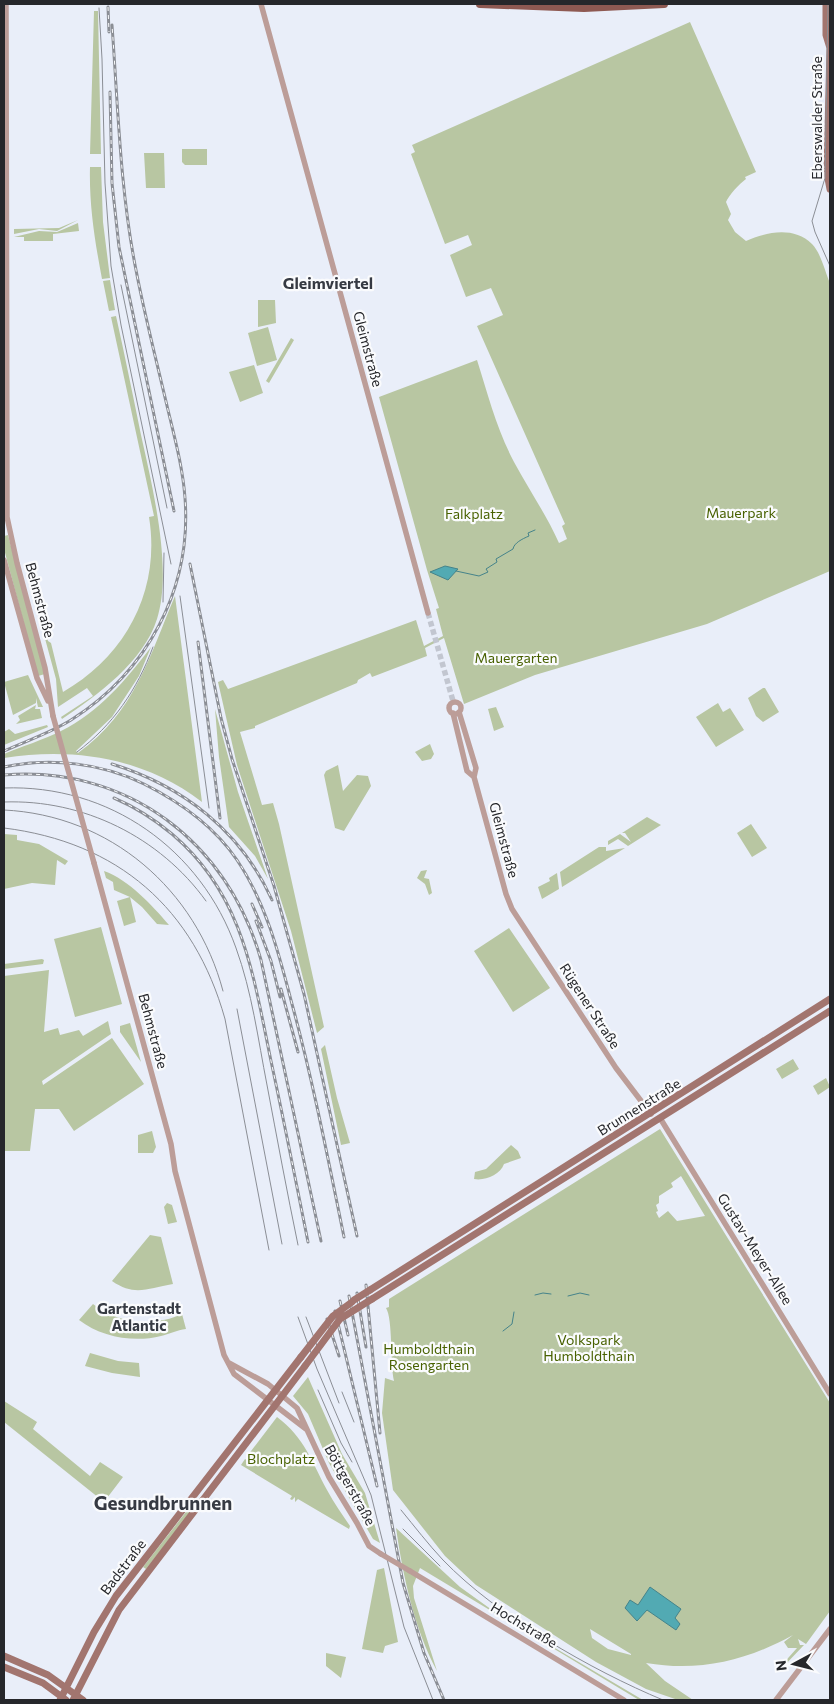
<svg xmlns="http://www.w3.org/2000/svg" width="834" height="1704" viewBox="0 0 834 1704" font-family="Commissioner,sans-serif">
<rect width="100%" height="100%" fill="#e9eef9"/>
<path fill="#b8c6a2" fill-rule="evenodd" d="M94,11H98L101,154H90Z
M690,22L756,172L745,177L746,179C739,184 729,195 726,202L731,214L728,220L735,232L746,241C766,232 794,226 812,244C821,253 825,272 830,283V571L707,624L535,675L464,704L444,638L425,648L427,656L372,677L370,673L358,680L357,683L255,726V728L240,732L262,805L273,803L279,824L324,1027L317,1033L291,931L237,765L218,682L223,680L228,689L416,620L424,646L443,636L436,609L439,608L427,570L379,397L477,360C488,395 497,430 514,462C529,490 546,514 559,543L567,539L562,526L565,524L477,326L503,315L491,288L466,297L450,255L472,245L468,235L445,244L411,154L415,152L412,145Z
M182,149H207V165H185L182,162Z
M144,153H164L165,188H146Z
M90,167H101L103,222L110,278L102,279C95,242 89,205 90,167Z
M78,220L57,231L39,229L14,234V229L59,228Z
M78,223L79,231L53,234V241H24V237H14L39,231L57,232Z
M110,280L115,310L109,311L103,281Z
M258,300H275L276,323L258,327Z
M116,316C125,356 133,396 141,435C152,485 173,569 157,619C144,661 97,696 62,719L61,717L93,696L87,688L58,707L56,679L28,576H37L39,584L33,586H39L40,589L34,591L48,641L51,643L63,692C126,656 161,590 149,517L154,516L111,317Z
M268,327L277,360L257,366L248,333Z
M291,338L294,340L269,383L266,381Z
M254,365L263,393L240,402L229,372Z
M8,535L45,674L38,676L4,549V536Z
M175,596L202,802C145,758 74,747 4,758V754C23,746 43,740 61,731C98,713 127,679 151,647L139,676L112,717L76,751L78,753C135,712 149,657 175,596Z
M28,675L43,707H38L36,698V703L13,715L4,682Z
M763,688H765L779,712L763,722L756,716L748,698Z
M718,703L723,712L730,708L744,730L716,747L696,717Z
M36,705L35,709H40L42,718L16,724L20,720L18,716Z
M496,707L504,727L494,731L488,709Z
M215,709L238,792L268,879L255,856L229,827L219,757Z
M47,725L48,727L4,745V732L9,729L15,734Z
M430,744L434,754L431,759L422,761L415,752Z
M338,765L343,791L357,775L368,776L371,786L344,831L335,828L324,775L326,771Z
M647,817L661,825L628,846L618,839L608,845V841L620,834L631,842L625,833H622Z
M751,824L767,848L752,857L737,833Z
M4,834L17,835V840L39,844L68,861L65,865L57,860L55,885L32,883L4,889Z
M599,847H606V851L625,848L562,887L560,872Z
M427,870L424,878L429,879L432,893L429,895L425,884L417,878L421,871Z
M104,871C129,880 152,905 169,925L157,924L142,907L130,897L136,922L124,926L117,901L130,897L114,890L113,882L106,878Z
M557,873L559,889L542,899L538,887L550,881L549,878Z
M101,927L122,1004L75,1017L54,939Z
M509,928L550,988L513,1012L474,951Z
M42,959L44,960L43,964L4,969V964Z
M49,970L44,1032L58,1028L60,1035L79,1030L83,1036L108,1021L111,1034L42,1081L43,1085L112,1038L144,1084L74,1131L59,1109H35L30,1151H4V976Z
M130,1023L141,1062L120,1032V1026Z
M325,1045L337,1098L350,1143L341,1145L321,1049Z
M793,1059L799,1069L782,1079L776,1069Z
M826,1078L830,1087L818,1095L813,1086Z
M660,1129L830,1403V1611L806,1644L798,1639L800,1645H804L783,1667L781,1666L797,1648H788L784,1642L793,1635C746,1661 699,1672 646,1663L665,1681L693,1700H678L646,1689L596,1662L476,1585L445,1556L393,1490L382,1413L385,1378L394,1381C390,1363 393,1319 386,1308L389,1307V1299ZM681,1176L705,1216L677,1221L668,1211L659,1218L656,1212L658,1211L656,1205L659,1203V1196L673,1187L671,1183ZM590,1629L631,1654V1655L608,1649L592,1638Z
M152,1131L156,1147L153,1153H138V1135Z
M511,1145L518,1151L521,1158L504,1164C500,1175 485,1181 474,1179L475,1172L486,1169Z
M167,1203L172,1205L177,1222L168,1224L164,1207Z
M150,1235L161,1237L173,1284C148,1288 135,1297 112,1281Z
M93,1304C118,1325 157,1326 182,1314L186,1329C177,1330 169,1334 161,1336C134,1343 101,1337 79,1320Z
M90,1353L118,1361L139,1363L140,1377L112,1373L85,1366Z
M308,1377L342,1454L365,1493L380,1543L373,1539L329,1463L308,1414L293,1396Z
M4,1401L37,1422L33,1429L90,1476L100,1462L123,1477L104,1502L4,1422Z
M277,1417C305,1438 311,1461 327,1490C334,1503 342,1514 350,1526L349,1529L298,1499L295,1502V1497L292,1500L290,1499L292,1496L241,1465L245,1459L253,1464L255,1460L248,1455Z
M193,1503L196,1505L146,1569L143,1567Z
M396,1528L460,1587L499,1615L643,1700H639L614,1685L420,1568L413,1586L414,1598L437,1671C414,1628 403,1576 396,1528Z
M384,1568L398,1642L385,1646L383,1653L362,1649L377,1570Z
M326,1653L346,1657L341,1678L326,1666Z"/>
<path fill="#52aab3" stroke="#45838a" d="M445,566L458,569L448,580L430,572Z
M650,1587L681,1609L675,1618L680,1624L676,1630L647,1610L637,1621L625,1608L630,1600L638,1605Z"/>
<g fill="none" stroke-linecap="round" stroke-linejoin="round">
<path stroke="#45838a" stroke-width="1" d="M456,571L479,576L488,572L486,569L497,562L496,559L513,549C514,543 522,539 529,536L528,533L535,530
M535,1295L543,1293L551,1294
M568,1296L580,1293L589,1295
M503,1331L512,1324L514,1312"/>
<path stroke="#c2c6d0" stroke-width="5.5" stroke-dasharray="5.5 3" stroke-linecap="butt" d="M428,613L453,701"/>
<path stroke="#bc9d98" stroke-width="5.5" d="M6,4L7,517L17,563L45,668L53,716
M261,4L428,613
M4,560L37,678L48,701
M449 708a6 6 0 1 1 12 0a6 6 0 1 1-12 0Z
M459,712L476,768L474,777L506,894L512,909L616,1068L651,1114
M453,713L467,771L474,777
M94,863L171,1144L175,1171L224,1355L234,1374L306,1429
M660,1118L830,1394
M229,1363L268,1384L297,1408L329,1477L357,1523L369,1546L381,1554
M410,1571L624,1700
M776,1700L830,1629"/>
<path stroke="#a2756f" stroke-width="7" d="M826,4V35L830,48L827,173L830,189
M370,1290L830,999
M372,1299L830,1011
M4,1656L48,1675L83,1700
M4,1667L43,1683L66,1700
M60,1700L94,1632L116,1596L301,1357
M73,1700L119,1610L305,1366"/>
<path stroke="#8e5952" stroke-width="8" d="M480,4L584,8L664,4"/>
<path stroke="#8b8e95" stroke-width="1" d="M557,4H619
M828,4L825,178L812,221L815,232L830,266
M99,8L102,59L105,183L111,266L121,325L171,564
M121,285L167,508
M180,596L209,808
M163,602L164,553
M77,752C113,725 137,690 153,647
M4,788C109,784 201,849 236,948C252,992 258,1039 267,1085C277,1138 287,1192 298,1245
M4,802C83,799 160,837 206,901
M4,810C110,815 196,889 223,991
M4,828C118,842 194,908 225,1019L269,1250
M237,1009L282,1244
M298,1317L317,1369L371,1495L404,1627L433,1700
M306,1317L339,1403
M318,1390L341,1443L352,1462
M342,1392L354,1422
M401,1510C415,1527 428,1544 443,1560C497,1616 591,1670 663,1700
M403,1529L440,1566"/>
<defs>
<path id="rail" d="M108,7L109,32
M110,92L112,183L119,247L174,511
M190,564L221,718L232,759L274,886L304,994L357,1236
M198,642L220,818
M4,751C26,741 50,733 71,720C147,672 192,589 185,498C183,469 175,439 168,410C157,363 145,317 136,270C120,190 118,106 112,25
M112,764C183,786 241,831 272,900
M4,767C50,757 102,763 144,784C180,802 214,826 237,860C266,903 279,954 292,1004C313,1081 328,1159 344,1237
M4,775C127,765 228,842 261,960L321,1241
M114,798C135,807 154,819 172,834C243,894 253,974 271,1061C284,1121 296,1182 308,1242
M252,904L262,927
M256,921L271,961L280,997
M281,989L298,1052
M366,1285L380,1433
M357,1293L366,1347
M349,1296L403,1583L424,1653L444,1700
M340,1301L348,1335
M335,1311L377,1486
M327,1319L339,1356"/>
</defs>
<use href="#rail" stroke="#8b8e95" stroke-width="3"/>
<use href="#rail" stroke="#fafbfd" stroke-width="1" stroke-dasharray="4" stroke-linecap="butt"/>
<path stroke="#bc9d98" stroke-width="5.5" d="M53,716L94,863
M381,1554L410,1571"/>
<path stroke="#a2756f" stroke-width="7" d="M354,1300L370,1290
M301,1357L333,1316L352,1302
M305,1366L340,1319L372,1299"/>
</g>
<g text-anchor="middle" stroke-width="4.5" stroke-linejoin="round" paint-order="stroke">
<g font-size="14" fill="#26272b" stroke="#fafbfd">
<text transform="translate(817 118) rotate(-90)" y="5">Eberswalder Straße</text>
<text transform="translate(368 349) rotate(75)" y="5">Gleimstraße</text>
<text transform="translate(40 600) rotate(75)" y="5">Behmstraße</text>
<text transform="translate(504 840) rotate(75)" y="5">Gleimstraße</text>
<text transform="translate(590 1006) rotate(57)" y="5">Rügener Straße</text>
<text transform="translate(153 1031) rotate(75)" y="5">Behmstraße</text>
<text transform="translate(639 1107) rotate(-32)" y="5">Brunnenstraße</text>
<text transform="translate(755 1249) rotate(58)" y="5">Gustav-Meyer-Allee</text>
<text transform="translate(350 1485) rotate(61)" y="5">Böttgerstraße</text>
<text transform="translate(123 1567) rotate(-53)" y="5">Badstraße</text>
<text transform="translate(524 1625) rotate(31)" y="5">Hochstraße</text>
</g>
<g font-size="14" fill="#486100" stroke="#fafbfd">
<text x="741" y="518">Mauerpark</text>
<text x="474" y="519">Falkplatz</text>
<text x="516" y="663">Mauergarten</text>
<text x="589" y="1345">Volkspark<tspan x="589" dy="16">Humboldthain</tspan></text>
<text x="429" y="1354">Humboldthain<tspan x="429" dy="16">Rosengarten</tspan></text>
<text x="281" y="1464">Blochplatz</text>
</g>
<g font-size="15" font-weight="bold" fill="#363a43" stroke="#fafbfd">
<text x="139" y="1314">Gartenstadt<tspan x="139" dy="17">Atlantic</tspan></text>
</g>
<g font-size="16" font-weight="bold" fill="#363a43" stroke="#fafbfd">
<text x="328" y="289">Gleimviertel</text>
</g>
<g font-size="19" font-weight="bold" fill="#363a43" stroke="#fafbfd">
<text x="163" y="1510">Gesundbrunnen</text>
</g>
</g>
<rect width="834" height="1704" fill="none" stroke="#26272b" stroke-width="10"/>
<g transform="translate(794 1664) rotate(263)" stroke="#fafbfd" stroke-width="4" paint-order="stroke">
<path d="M0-4L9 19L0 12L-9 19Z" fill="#26272b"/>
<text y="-8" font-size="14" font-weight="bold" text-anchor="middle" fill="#26272b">N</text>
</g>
</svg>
